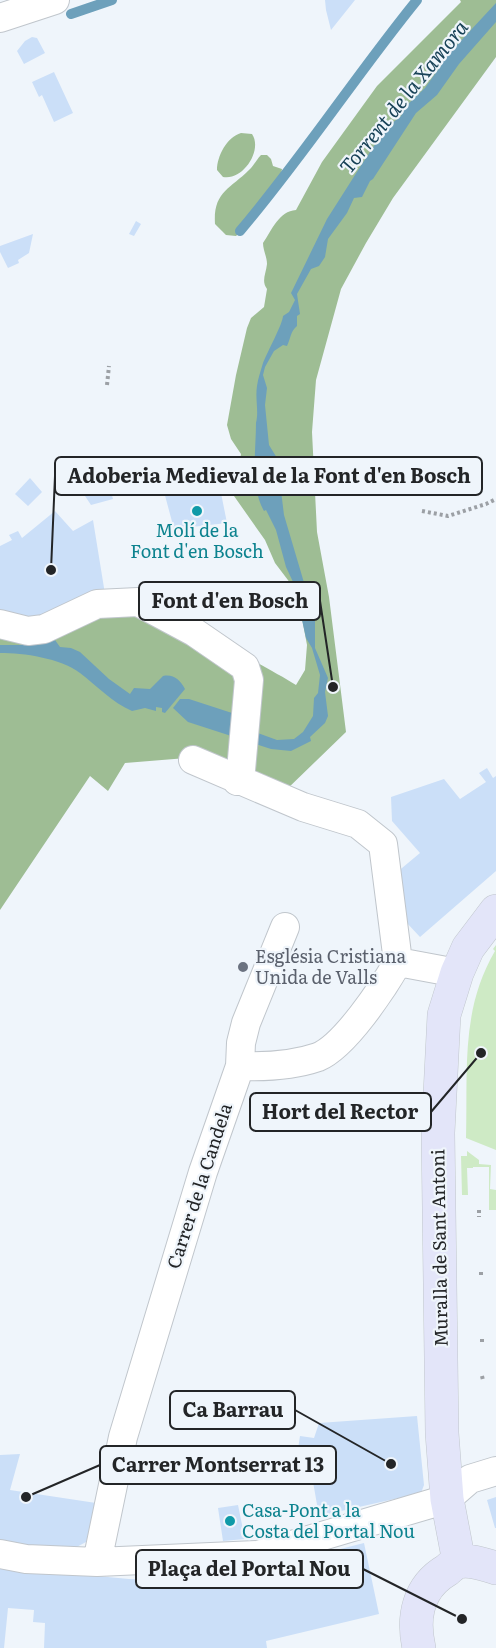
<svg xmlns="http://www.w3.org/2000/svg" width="496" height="1648" viewBox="0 0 496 1648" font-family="Literata,serif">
<rect width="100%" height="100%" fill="#eff5fb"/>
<path fill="#ceeac5" d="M496,945V1150L466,1138C468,1072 460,1011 495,951L493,949Z
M467,1151L479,1160V1164L491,1165L490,1189L496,1190V1210H489V1167H473V1179V1168H467L468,1195H462L461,1156H467Z"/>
<path fill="#9ebd94" d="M460,0H496V57L393,198L366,243L341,289L316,380L312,432L317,532L329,597L346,732L284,792L211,756L125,763L108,791L90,776L0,910V615L106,594L190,591C191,597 192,604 194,610C206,639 269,668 296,685L305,670L307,645L297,592L275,563L265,540L234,496L241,454L231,439L227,425L236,375L247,328L251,318L264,307L267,289C261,281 266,274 267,264C267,257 263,250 263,243C272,230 279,211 296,210L322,162L377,86L461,2Z
M241,133L252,134C263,150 243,181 223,177L217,170C217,156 227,137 241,133Z
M261,155H267L271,159L273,166L282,169L281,175C269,195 255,221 236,236L226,235L215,224C213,192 230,189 249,170C254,166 256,160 261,155Z"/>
<path fill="#6da0bb" d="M496,3V22L459,64L437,95L416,113L373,179L370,181L362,197L354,198L347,213L328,239L325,257L319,266L311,269L297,294L300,314L297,316V326C290,332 291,338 287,346L283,345L274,351L265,367L263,375L267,388L265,405L269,445L277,458L284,515L305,586L307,599L315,618V648L328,678L325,692L328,716L325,723L310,737L311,741L291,751L271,749L188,722L173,708L180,699H189L232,713L255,732L277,740L294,739L303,732L313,716L314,698L318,693L320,675L312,648L306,638L294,584L286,567L276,530L266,510L264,511C250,487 256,450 256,423C259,411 255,399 257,386C258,378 261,370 263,363C267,353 283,323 283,316L289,312L295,300L291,293L293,289L327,219L362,164L386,128L401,116L406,106L425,88L442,64V61Z
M55,640L60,647L71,648L80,652L109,679L130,694L134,688L150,689L163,676C174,674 180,680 185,689L165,713L162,712V708L156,707V711L145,708L132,711C113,703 96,685 80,673C60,658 24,653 0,653V645H38Z"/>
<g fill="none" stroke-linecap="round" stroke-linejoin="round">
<path stroke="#6da0bb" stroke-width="10" d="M71,14L112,0
M240,231C303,157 356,75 417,0"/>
</g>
<path fill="#cbdff8" d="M325,0H355L331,30L326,10Z
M32,37L37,38L45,53L24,64L17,51L25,41Z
M54,72L73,113L54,122L42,95L39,97L32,82Z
M136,221L141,224L134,236L129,234Z
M33,234L29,253L18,260L19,263L8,268L0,252V246Z
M217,473L227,523L174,529L163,488Z
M107,477L113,499L91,505L85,496Z
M30,478L42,492L28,506L15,494Z
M55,511L73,531L93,520L105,594L36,625L0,613V546L12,540L9,535L18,531L22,538Z
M487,768L493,778L496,776V871L420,937L406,922L396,873L420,853L392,821L391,797L444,779L460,799L486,782L479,773Z
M417,1416L424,1485L421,1493L319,1516L309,1459L296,1462L300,1436L314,1438L319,1423Z
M20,1454L10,1490L96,1503L86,1542L71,1550L0,1543V1455Z
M496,1497V1528H495L487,1500Z
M238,1505L245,1539L223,1541L218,1508Z
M364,1543L379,1614L266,1641L267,1648H44L45,1623L33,1622L34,1610L8,1608L4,1648H0V1567L129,1579L158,1580L257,1570Z"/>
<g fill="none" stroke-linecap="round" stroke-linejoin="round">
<defs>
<path id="minor" d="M0,18L55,0
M0,624L28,631L44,629L97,604L138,602L194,632L245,667L249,680L241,770L237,781
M193,760L303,807L358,824L383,844L398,962
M398,962L457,973
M240,1066C266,1067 292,1066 318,1057C345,1046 383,988 398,962
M0,1554L26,1559L97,1562L258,1555L447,1499L470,1479L496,1471
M97,1562L123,1437L203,1172L240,1066L241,1043L246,1023L285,927"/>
<path id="secondary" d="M459,1562L447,1499L442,1433L438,1133L444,1015L457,973L468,948L496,911
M419,1648C412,1617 418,1587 447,1570C450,1567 455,1563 459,1562C470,1559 485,1565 496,1568"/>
</defs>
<use href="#minor" stroke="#c0c6cc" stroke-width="30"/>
<use href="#secondary" stroke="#c0c6cc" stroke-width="34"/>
<path stroke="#9ca0a5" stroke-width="4" stroke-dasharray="3 3" stroke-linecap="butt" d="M107,385L109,366
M422,511L448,516L486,504L496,499
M479,1210V1217
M481,1272V1277
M482,1339V1345
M482,1376L483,1380"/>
<use href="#minor" stroke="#fff" stroke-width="28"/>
<use href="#secondary" stroke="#e3e5f9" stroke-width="33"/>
</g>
<g fill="#0f9aa8" stroke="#eff5fb" stroke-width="2">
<circle cx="197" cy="511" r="6"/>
<circle cx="230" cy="1521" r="6"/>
</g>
<circle fill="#6b7280" stroke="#eff5fb" stroke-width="2" cx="243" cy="967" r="6"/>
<g text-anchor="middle" stroke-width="4.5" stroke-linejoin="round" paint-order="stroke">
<g font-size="18" fill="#0d838f" stroke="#eff5fb">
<text x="197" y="537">Molí de la<tspan x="197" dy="21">Font d'en Bosch</tspan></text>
<text x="242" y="1517" text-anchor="start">Casa-Pont a la<tspan x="242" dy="21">Costa del Portal Nou</tspan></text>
</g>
<g font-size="18" fill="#5b616d" stroke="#eff5fb" text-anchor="start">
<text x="255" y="963">Església Cristiana<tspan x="255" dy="21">Unida de Valls</tspan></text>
</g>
<g font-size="18" fill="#232527" stroke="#eff5fb">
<text transform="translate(200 1186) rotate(-72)" y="6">Carrer de la Candela</text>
<text transform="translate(440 1248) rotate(-91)" y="6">Muralla de Sant Antoni</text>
</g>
<g font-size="20" font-style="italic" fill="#184257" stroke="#eff5fb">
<text transform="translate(404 97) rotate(-51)" y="7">Torrent de la Xamora</text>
</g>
</g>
<path fill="none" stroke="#232527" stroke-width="2" d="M51 570L55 476M333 687L320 601M481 1053L431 1112M391 1464L295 1410M26 1497L100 1465M462 1619L363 1569"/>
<g fill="#232527" stroke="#eff5fb" stroke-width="2">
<circle cx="51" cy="570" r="6"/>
<circle cx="333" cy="687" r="6"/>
<circle cx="481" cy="1053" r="6"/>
<circle cx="391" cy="1464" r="6"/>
<circle cx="26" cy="1497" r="6"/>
<circle cx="462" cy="1619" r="6"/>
</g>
<g fill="#eff5fb" stroke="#232527" stroke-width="2">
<rect x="55" y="457" width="427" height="38" rx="6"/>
<rect x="139" y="582" width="181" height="38" rx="6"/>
<rect x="250" y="1093" width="181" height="38" rx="6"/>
<rect x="170" y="1391" width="125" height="38" rx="6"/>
<rect x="100" y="1446" width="236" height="38" rx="6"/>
<rect x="136" y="1550" width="227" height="38" rx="6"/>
</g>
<g font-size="20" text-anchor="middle" font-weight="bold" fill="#232527">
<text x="269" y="483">Adoberia Medieval de la Font d'en Bosch</text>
<text x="230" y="608">Font d'en Bosch</text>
<text x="340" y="1119">Hort del Rector</text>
<text x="233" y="1417">Ca Barrau</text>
<text x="218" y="1472">Carrer Montserrat 13</text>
<text x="249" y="1576">Plaça del Portal Nou</text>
</g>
</svg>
